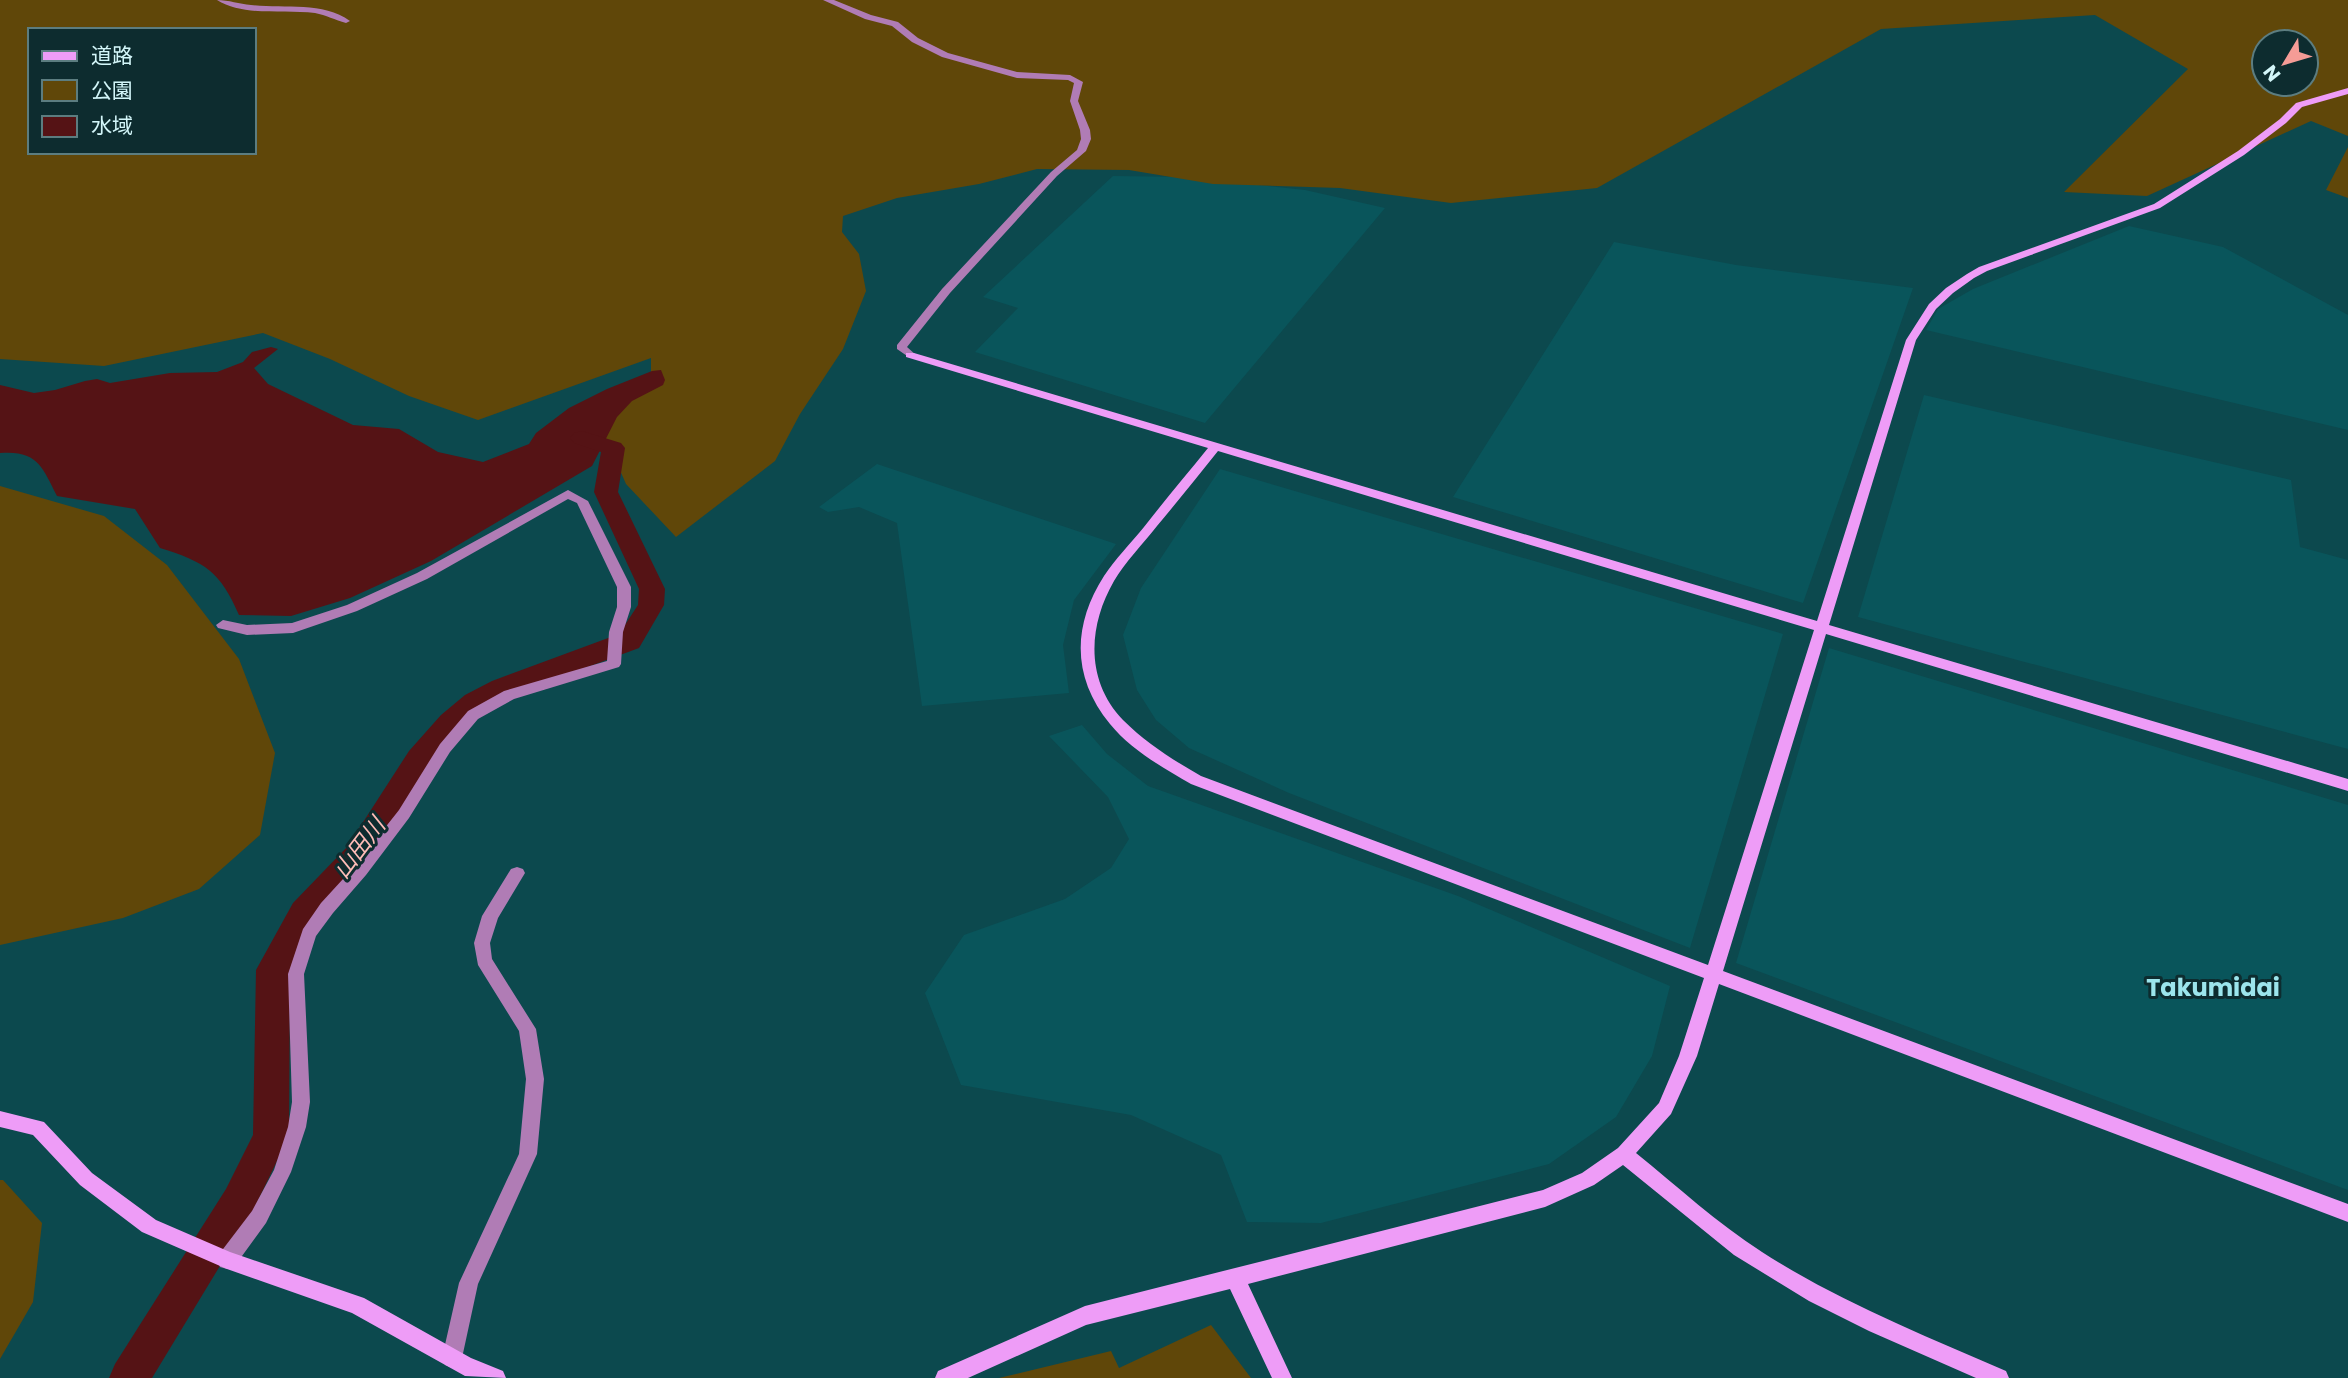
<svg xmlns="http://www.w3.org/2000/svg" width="2348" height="1378" viewBox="0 0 2348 1378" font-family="Poppins,'Noto Sans JP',sans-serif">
<rect width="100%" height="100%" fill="#0c494e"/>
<path fill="#09555b" d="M1113,176L1186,177L1305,190L1385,208L1205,423L975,352L1018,308L983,297Z
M2129,226L2223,247L2348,315V430L1926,330L1938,309L1973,289Z
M1614,242L1736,265L1913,288L1803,603L1453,497Z
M1924,395L2291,480L2300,547L2348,560V749L1858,617Z
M877,464L1116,544L1074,600L1063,645L1069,693L922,706L897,523L859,507L828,512L819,507Z
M1220,469L1783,634L1690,948L1289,793L1189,748L1156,720L1137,690L1123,635L1141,588Z
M1829,648L2348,805V1190L1736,963Z
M1082,725L1107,754L1148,786L1458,896L1670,986L1652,1056L1616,1117L1549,1164L1321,1223L1247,1222L1221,1155L1131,1115L961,1085L925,993L964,935L1065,899L1111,868L1129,839L1108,797L1049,736Z"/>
<path fill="#604709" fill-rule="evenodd" d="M0,0H2348V136L2311,121L2147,196L2064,192L2188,69L2095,15L1881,29L1597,188L1451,203L1340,188L1213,184L1129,170L1037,169L979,184L897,198L843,216L842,232L859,254L866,291L843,349L800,414L775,461L676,537L626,484L604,434L605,410L651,373V358L478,420L409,396L330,359L263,333L104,366L0,359ZM30,30H254V152H30ZM2264,42H2306V84H2264Z
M2348,147V198L2326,190Z
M0,486L104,516L167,565L239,659L275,753L260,835L199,889L123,918L0,945Z
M0,1180H3L42,1223L33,1302L0,1359Z
M1211,1325L1251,1378H999L1111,1351L1119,1368Z"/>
<path fill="#551315" d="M271,347L278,349L254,368L268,384L353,425L399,429L438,452L483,462L529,444L536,433L569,408L607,389L652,371L661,370L665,380L663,385L632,401L617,417L592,466L431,561L350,598L291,616L239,615C220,571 205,562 160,548L135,509L57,496C42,466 37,450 0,453V385L34,393L55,390L85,381L97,379L110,383L170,373L217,372L243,362L252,352Z"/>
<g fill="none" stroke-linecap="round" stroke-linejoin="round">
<path fill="#551315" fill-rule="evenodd" d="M582,431L621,443L625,448L618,492L665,589L664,605L639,648L512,695L485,709L461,729L429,767L369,865L315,921L290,970L289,1136L252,1213L152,1378H109L115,1364L226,1189L253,1135L256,970L293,903L347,847L409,751L441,715L465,695L492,681L619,634L638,605L639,589L594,492L601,452L574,443L570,438L574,433Z"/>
<path fill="#b07cb5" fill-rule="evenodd" d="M217,0C229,0 239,4 251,5C283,9 322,1 350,21L346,23C335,20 326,15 315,13C284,9 244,17 217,0Z
M823,0H834L871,15L898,22L918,38L948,53L1017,72L1070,75L1083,82L1078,101L1090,130L1091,139L1086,151L1057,176L950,293L907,347L916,355L910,358L897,349V345L942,289L1051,172L1077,150L1081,139L1080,130L1070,101L1074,83L1068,80L1017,78L942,57L912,42L892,26L865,19Z
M568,490L588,501L631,587V607L623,632L621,664L619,667L514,699L478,719L450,752L409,818L366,875L333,913L316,936L304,974L310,1102L306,1127L291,1172L266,1223L234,1267L227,1269L220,1267L217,1260L220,1253L252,1211L274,1170L288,1127L292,1102L288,974L303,929L321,903L354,867L399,810L440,744L468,711L504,691L607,661L609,632L617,607V587L577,503L568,499L427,579L357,611L293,633L247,635L218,628L216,625L223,620L247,625L292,623L347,605L417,573Z
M517,867L523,869L525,873L498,918L490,943L492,959L536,1029L544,1079L537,1154L478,1284L462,1358L459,1365L452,1368L445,1365L442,1358L459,1283L519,1154L526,1079L519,1031L478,965L474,943L482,916L511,869Z"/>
<path fill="#ee9cf7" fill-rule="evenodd" d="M2348,88V94L2302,107L2286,123L2244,155L2160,208L1987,271L1974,278L1953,293L1936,309L1916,340L1829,625L2348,779V791L1826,634L1723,971L2348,1204V1222L1719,984L1697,1056L1671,1114L1636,1153C1678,1187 1717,1223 1762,1252C1838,1301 1923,1335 2006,1371L2009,1378H1976L1869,1331L1809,1301L1734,1255L1623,1165L1594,1185L1545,1207L1248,1284L1292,1378H1272L1230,1289L1086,1325L968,1378H935L938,1371L1085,1306L1543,1190L1582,1173L1618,1148L1659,1103L1679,1056L1704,978L1191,784C1162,767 1131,750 1110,724C1072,678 1072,626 1104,576C1115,559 1131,543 1144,527C1165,500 1187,474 1208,448L906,357V353H914L1817,621L1906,340L1929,304L1946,288L1967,274L1979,267L2154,204L2238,151L2280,119L2296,103ZM1218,451L1814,630L1708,965L1201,776C1173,760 1146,743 1123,720C1085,680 1088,626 1114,581C1125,562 1143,544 1157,526C1178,501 1198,476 1218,451Z
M0,1111L44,1122L92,1173L156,1220L230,1252L364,1298L471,1358L503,1371L506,1378L465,1376L352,1313L227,1269L142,1232L80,1185L33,1135L0,1127Z"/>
</g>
<g text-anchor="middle" stroke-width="6" stroke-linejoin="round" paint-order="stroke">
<g font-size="23" font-style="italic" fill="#febcb7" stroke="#0d2c2f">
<text transform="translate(359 848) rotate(-53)" y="8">山田川</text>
</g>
<g font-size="24" font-weight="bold" fill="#9ce5ec" stroke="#0d2c2f">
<text x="2213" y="996">Takumidai</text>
</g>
</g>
<rect x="28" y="28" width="228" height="126" fill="#0d2c2f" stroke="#5c7d80" stroke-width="2"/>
<rect x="42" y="51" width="35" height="10" fill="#ee9cf7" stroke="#5c7d80" stroke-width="2"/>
<text x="91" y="63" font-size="21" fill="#d3f6f9">道路</text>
<rect x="42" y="80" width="35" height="21" fill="#604709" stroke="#5c7d80" stroke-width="2"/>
<text x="91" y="98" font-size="21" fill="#d3f6f9">公園</text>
<rect x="42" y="116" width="35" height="21" fill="#551315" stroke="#5c7d80" stroke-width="2"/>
<text x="91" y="133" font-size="21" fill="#d3f6f9">水域</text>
<g transform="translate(2285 63) rotate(232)"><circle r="33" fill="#0d2c2f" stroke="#5c7d80" stroke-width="2"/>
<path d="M0-5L12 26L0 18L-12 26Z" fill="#f59c96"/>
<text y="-10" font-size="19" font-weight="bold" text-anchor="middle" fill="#d3f6f9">N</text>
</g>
</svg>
